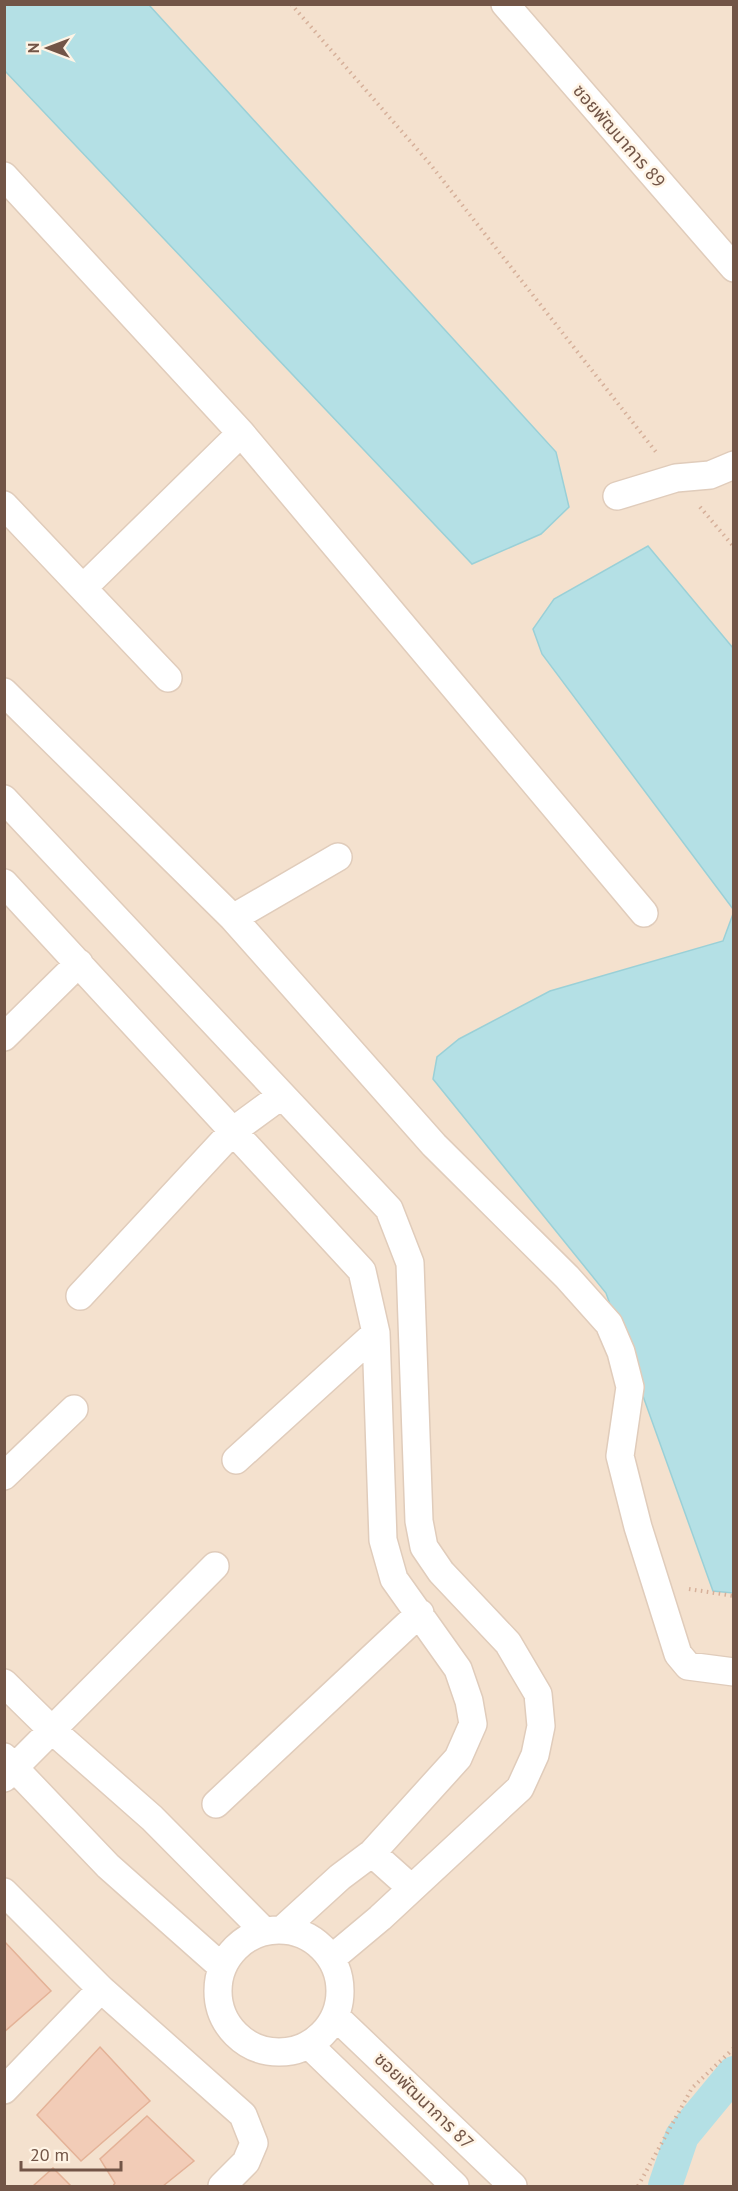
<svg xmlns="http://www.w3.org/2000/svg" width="738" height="2191" viewBox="0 0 738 2191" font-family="'PT Sans','Noto Sans Thai',sans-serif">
<rect width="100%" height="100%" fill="#fcf0df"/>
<path fill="#f4e1ce" d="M5,5H733V2186H5Z"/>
<path fill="#b4e0e5" stroke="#9ad0d7" stroke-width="1.5" d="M5,4L149,5L556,452L569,507L541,534L472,564L5,71Z
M648,546L733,648V909L542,654L533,629L554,599Z
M733,914V1593L713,1591L606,1293L433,1079L437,1057L459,1039L550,991L723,941Z"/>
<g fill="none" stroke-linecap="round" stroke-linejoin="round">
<path stroke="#b4e0e5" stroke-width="34" d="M665,2186L682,2136L734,2073"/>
</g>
<path fill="#f2ccb7" stroke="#e4b297" stroke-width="1.5" d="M4,1941L51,1991L4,2032Z
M100,2047L150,2101L81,2161L37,2115Z
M147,2116L194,2161L163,2186H113L115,2183L100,2159Z
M53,2168L71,2186H33Z"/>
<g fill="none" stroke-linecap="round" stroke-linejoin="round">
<defs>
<path id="street" d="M505,4L734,268
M4,176L241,433L644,913
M617,496L676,478L710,475L734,465
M4,505L168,678
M83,588L241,433
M4,692L233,918L434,1145L567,1277L609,1324L621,1352L630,1387L620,1456L638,1527L678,1654L688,1666L734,1672
M4,799L389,1209L410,1263L419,1521L424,1547L441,1572L508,1643L538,1694L541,1726L535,1755L520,1788L380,1918L331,1959
M4,883L362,1271L376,1333L383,1540L394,1579L458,1669L469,1701L473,1724L458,1758L372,1853L340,1877L283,1929
M233,918L338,857
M4,1037L79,963
M80,1296L233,1131L282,1095
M236,1460L376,1333
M4,1476L74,1409
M4,1683L52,1730L152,1818L264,1931
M4,1757L108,1866L222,1967
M4,1778L215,1566
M216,1804L420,1613
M372,1853L410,1887
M4,1892L101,1989L243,2115L254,2143L246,2162L222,2186
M218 1991a61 61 0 1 1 122 0a61 61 0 1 1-122 0Z
M335,2016L513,2186
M309,2045L455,2186
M4,2090L101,1989"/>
</defs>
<use href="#street" stroke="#e0ccbb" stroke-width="30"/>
<path stroke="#d6b09a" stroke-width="4" stroke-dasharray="1.5 4.5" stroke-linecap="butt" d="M291,4L430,164L656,452
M700,507L734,547
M689,1589L734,1596
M638,2186L692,2088L734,2048"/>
<use href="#street" stroke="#fff" stroke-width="27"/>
</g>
<g text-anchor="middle" stroke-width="5" stroke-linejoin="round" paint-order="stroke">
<g font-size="18" fill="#725547" stroke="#fff4e5">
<text transform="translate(619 136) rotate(49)" y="6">ซอยพัฒนาการ 89</text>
<text transform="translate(424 2101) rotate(44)" y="6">ซอยพัฒนาการ 87</text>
</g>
</g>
<rect width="738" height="2191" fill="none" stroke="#725547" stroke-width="12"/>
<g transform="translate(48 48) rotate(270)" stroke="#fff4e5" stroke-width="4.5" paint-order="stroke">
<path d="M0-4.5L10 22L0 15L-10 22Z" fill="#725547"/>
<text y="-9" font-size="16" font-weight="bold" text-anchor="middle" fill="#725547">N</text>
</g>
<path d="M21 2161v9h100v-9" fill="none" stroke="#725547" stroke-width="3"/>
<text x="30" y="2161" font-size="18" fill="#725547" stroke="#fff4e5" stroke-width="4.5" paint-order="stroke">20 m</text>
</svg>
